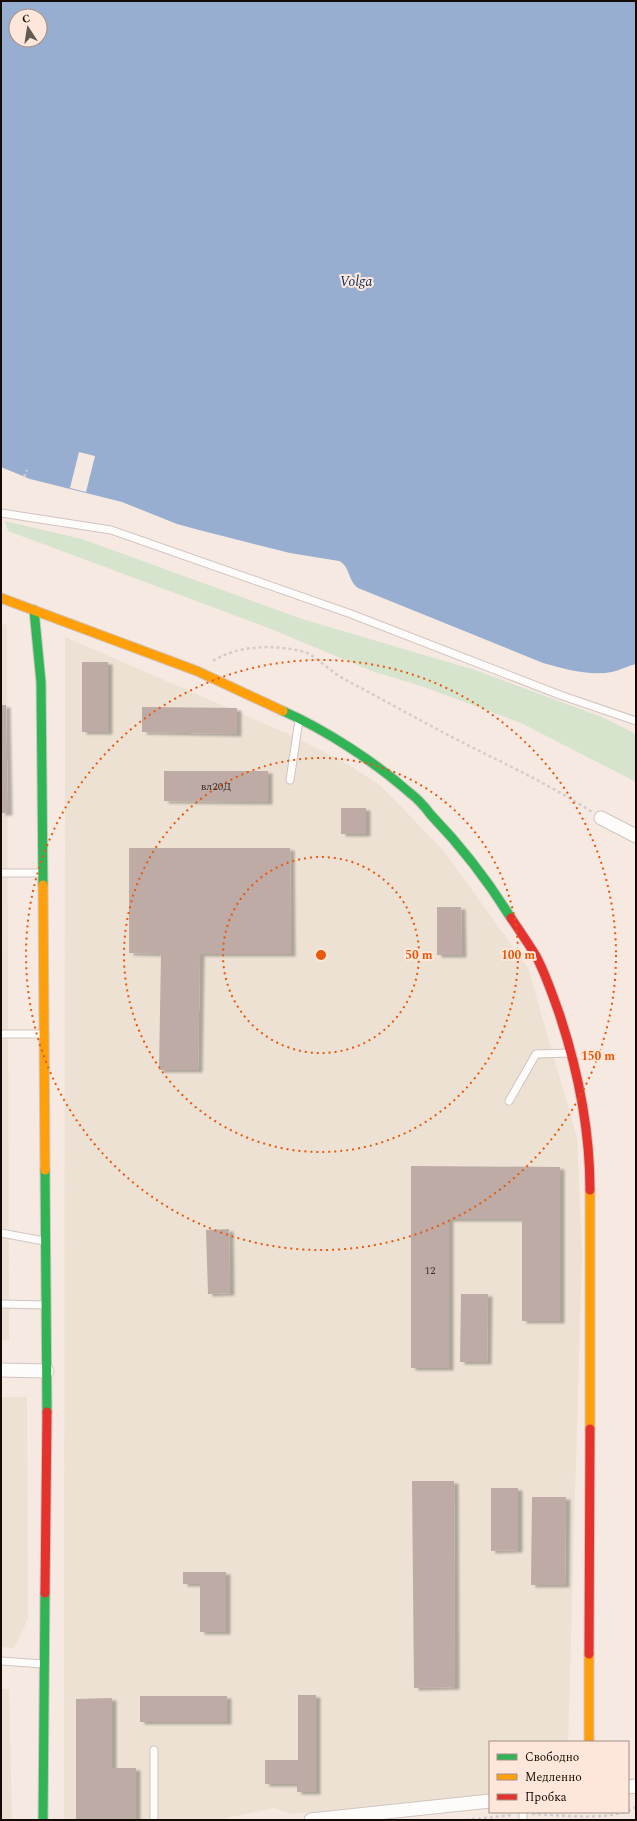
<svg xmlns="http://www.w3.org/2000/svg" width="637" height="1821" viewBox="0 0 637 1821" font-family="Spectral,serif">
<defs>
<filter id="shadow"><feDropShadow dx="4.5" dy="2.5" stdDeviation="1" flood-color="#0004"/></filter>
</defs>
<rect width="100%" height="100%" fill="#f6e9e2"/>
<path fill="#ece1d2" d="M1,624L7,625L9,1340H1Z
M65,637L295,737L349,765L381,786L443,850L528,968L577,1138L582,1252L568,1742H490V1795L292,1814L274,1808L217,1820H64Z
M1,1397H27L28,1619L14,1648L1,1647Z
M1,1689H9L12,1820H1Z"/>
<path fill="#d6e4ce" d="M5,521L82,539L302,619L475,670L602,717L636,734V782L521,723L424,687L372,671L261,625L8,531Z"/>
<path fill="#98aed0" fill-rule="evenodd" d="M1,1H636V664C628,666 620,670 612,672C589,676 564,669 543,663L358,588C348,581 350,566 339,561L290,553L199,530L177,524L122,502L30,479L1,467ZM16,16H40V40H16Z"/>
<path fill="#f6e9e2" d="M79,452L95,456L86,492L70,488Z"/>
<path fill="#beaba6" filter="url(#shadow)" d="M82,662H108V732H82Z
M1,705H6L8,813H1Z
M142,707L237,708V734L142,732Z
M164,771H268V802L164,801Z
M341,808H366V834H341Z
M129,848H290L291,954H200L198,1070H159L161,954L129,953Z
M437,907H461L462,955H437Z
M411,1166L560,1167V1321H522V1219H449V1368H411Z
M229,1229L230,1293L208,1294L206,1230Z
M461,1294H488L487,1362H460Z
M412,1481H454L455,1687L414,1688Z
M491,1488H518V1550L491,1551Z
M532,1497H566L565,1585H531Z
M183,1572H226V1632H200V1584H183Z
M298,1695H316V1792H297V1784H265V1760H298Z
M140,1696H227V1722H140Z
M112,1698V1768H136V1820H76V1699Z"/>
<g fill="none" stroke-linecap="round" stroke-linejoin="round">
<defs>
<path id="lane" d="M1,513L111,530L351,614L560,695L636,721
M290,780L299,720
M1,873H41
M1,1034H43
M509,1101L536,1054L570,1053
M1,1233L44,1241
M1,1304L45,1305
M1,1661L43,1664
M154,1750V1820
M523,1812V1820"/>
<path id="street" d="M601,818L636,836
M1,1370L47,1371
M628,1787L636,1786
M311,1820L490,1801"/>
<path id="fast" d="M34,610L41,682L43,885
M283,711C326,730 375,762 410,793C418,799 425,807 431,815C461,846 488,881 511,918
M45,1170L47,1412
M43,1820L45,1593"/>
<path id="slow" d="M1,598L197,671L283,711
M43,885L45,1170
M590,1429V1190
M589,1742V1654"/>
<path id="jam" d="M511,918C519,930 528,943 536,956C546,975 553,996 560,1016C579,1074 590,1129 590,1190
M45,1593L47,1412
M589,1654L590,1429"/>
</defs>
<use href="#lane" stroke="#d0c5bf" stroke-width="9"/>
<use href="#street" stroke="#d0c5bf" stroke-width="15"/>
<use href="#fast" stroke="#d0c5bf" stroke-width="11"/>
<use href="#slow" stroke="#d0c5bf" stroke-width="11"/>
<use href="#jam" stroke="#d0c5bf" stroke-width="11"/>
<path stroke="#d2cdca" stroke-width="2.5" stroke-dasharray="3 3" stroke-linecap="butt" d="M24,477L27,470
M213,661C238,645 276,644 304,652C315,655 333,674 346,680C380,698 414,717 448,735C496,760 546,782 592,812
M628,1811L636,1807
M532,1814C562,1815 596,1820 625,1812
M466,1820L513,1815"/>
<use href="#lane" stroke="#fefcfb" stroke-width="7"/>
<use href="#street" stroke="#fefcfb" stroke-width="13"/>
<use href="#fast" stroke="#30b455" stroke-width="9"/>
<use href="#slow" stroke="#ff9f0a" stroke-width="9"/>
<use href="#jam" stroke="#e5322d" stroke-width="9"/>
</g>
<g fill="none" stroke="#e8590c" stroke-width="2" stroke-dasharray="2 4">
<circle cx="321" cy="955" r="98"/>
<circle cx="321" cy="955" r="197"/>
<circle cx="321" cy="955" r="295"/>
</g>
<g text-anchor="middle" stroke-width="4" stroke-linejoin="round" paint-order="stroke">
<g font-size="11" fill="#3e332e">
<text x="216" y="790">вл20Д</text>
<text x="430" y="1274">12</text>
</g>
<g font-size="14" font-style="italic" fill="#0a2e5f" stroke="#fee7da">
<text x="356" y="286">Volga</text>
</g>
</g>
<circle cx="321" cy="955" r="6" fill="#e8590c" stroke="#fee7da" stroke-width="2"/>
<g font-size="12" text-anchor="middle" font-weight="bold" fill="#e8590c" stroke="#fee7da" stroke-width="4" stroke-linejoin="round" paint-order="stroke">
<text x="419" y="959">50 m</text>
<text x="518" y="959">100 m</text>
<text x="598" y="1060">150 m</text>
</g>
<rect width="637" height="1821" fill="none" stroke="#140b06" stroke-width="4"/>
<rect x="489" y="1741" width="140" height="72" fill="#fee7da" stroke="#a08f85"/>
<rect x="497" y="1754" width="20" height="6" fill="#30b455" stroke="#a08f85"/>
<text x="525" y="1761" font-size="12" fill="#140b06">Свободно</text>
<rect x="497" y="1774" width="20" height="6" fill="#ff9f0a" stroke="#a08f85"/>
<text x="525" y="1781" font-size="12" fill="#140b06">Медленно</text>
<rect x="497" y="1794" width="20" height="6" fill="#e5322d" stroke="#a08f85"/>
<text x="525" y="1801" font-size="12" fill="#140b06">Пробка</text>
<g transform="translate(28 28) rotate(348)"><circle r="19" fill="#fee7da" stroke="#a08f85"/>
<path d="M0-3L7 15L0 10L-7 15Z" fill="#635953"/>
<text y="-6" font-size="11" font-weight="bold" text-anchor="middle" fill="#140b06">С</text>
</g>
</svg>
